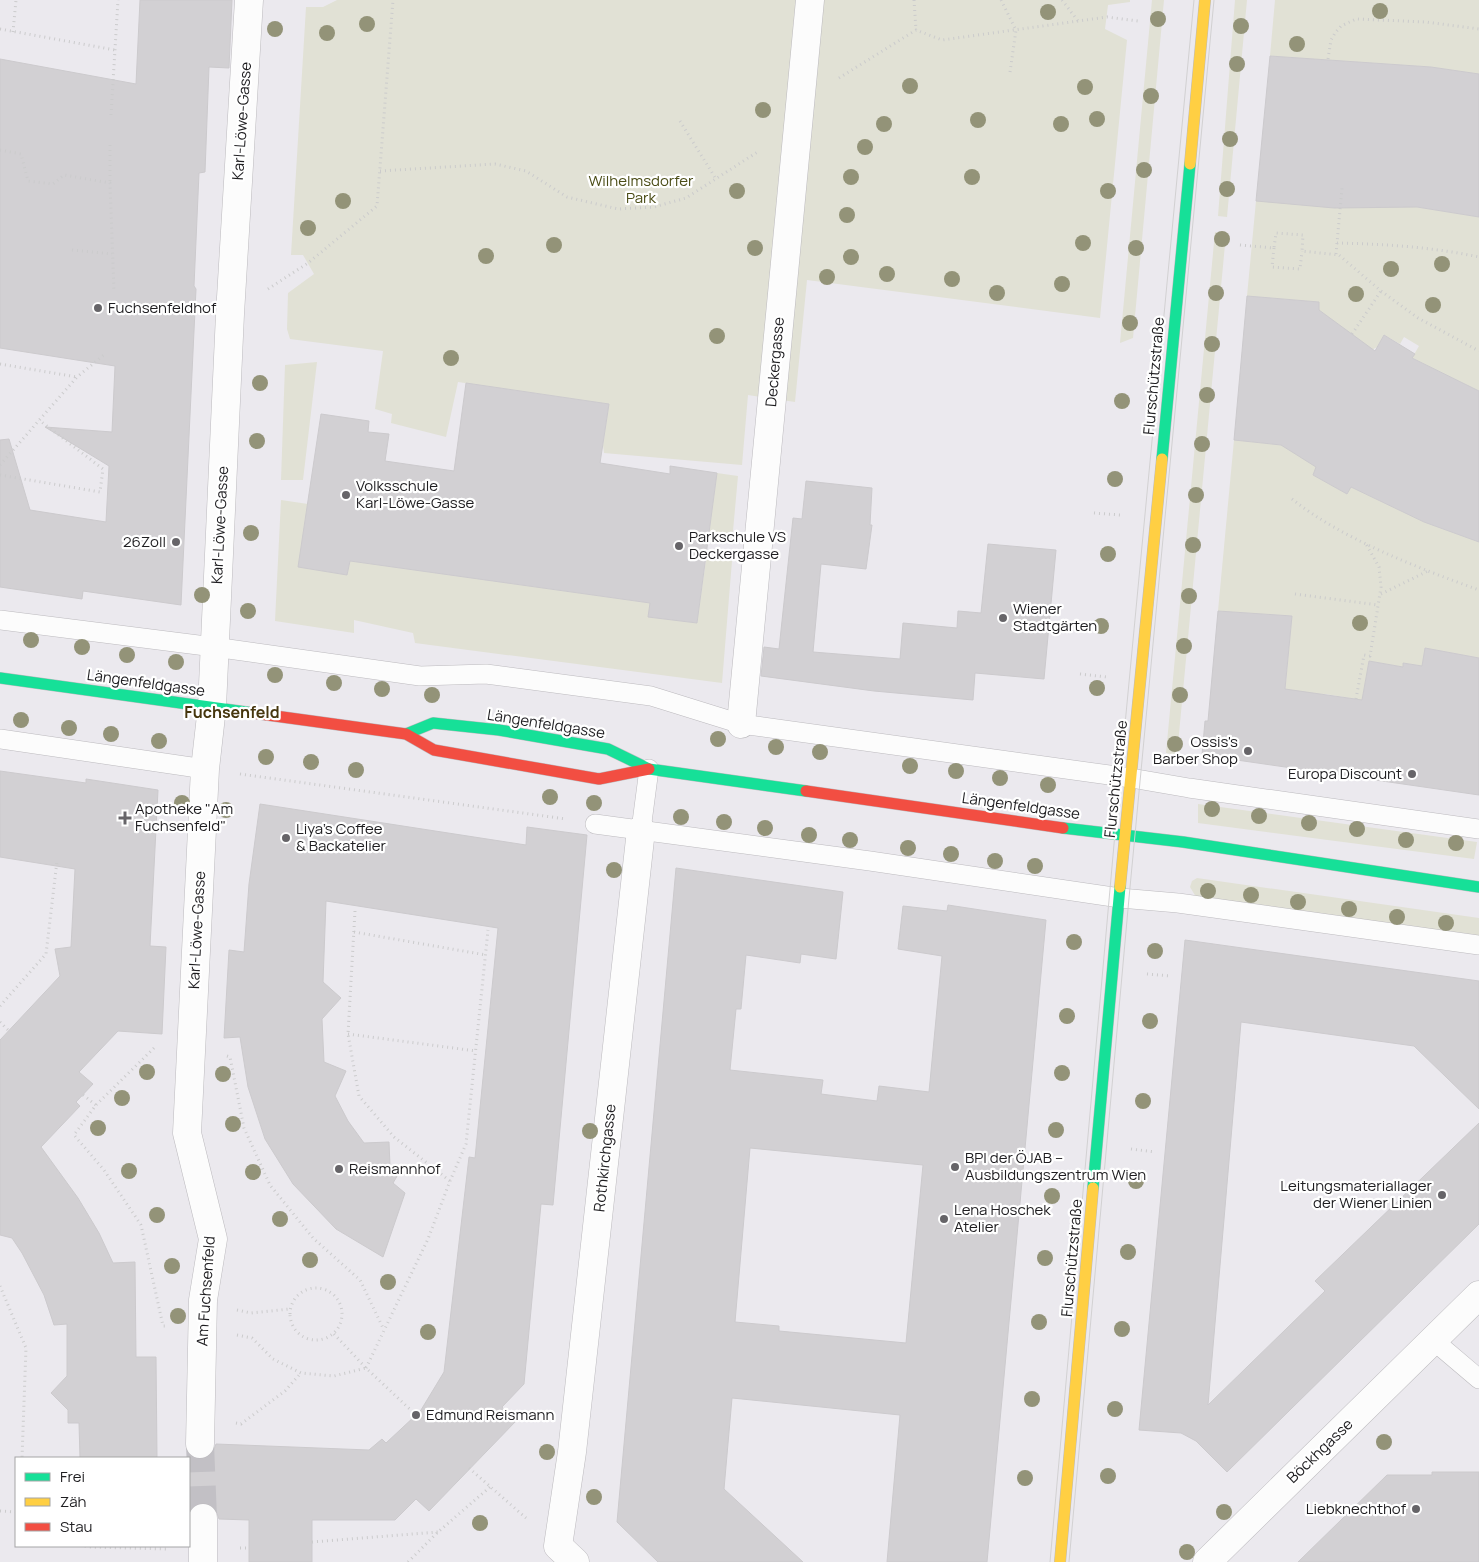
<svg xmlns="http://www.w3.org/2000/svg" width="1479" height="1562" viewBox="0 0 1479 1562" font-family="Manrope,sans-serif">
<rect width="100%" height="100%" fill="#ebe9ee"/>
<path fill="#e1e1d5" d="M337,0H1130V2L1108,5L1105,29L1127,40L1100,318L807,280L795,402L748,395L742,465L604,453L603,445L609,404L458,382L446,437L391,423L392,414L375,409L383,351L290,339L287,329L288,293L314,274L303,255H291L306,7H323Z
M1152,0H1164L1133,338L1120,343Z
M1235,0H1247L1227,217L1218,216Z
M1275,0H1479V74L1431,67L1270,56Z
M1256,201L1417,207L1479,217V391L1412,358L1419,346L1404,337L1400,344L1384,335L1377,347L1372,350L1317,323L1319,302L1247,296Z
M1215,232L1226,234L1177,755L1166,753Z
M317,362L303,480H281L285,365Z
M1234,440L1290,446L1317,467L1313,475L1347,494L1351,487L1424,522L1479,542V658L1425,648L1422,666L1404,663L1403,667L1369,661L1362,700L1325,694L1285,693L1292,616L1218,611Z
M717,473L738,476L732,542L708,541Z
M281,500L308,504L299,567L347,575L350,561L650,603L648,617L697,623L706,559L732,561L722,683L415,643L413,633L354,620V633L275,621Z
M1198,804L1477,842L1474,859L1198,823Z
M1197,878L1479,918V937L1196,897L1190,887L1192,881Z"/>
<path fill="#d2d0d3" stroke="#cccacd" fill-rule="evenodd" d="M140,0H232L229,68L209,67L205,172L199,173L194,286L196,289L181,605L83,591L82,599L0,587V440L9,439L30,510L106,522L109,466L45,427L112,432L115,366L0,348V59L136,84Z
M1270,56L1431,67L1479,74V217L1417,207L1334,208L1256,201Z
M1247,296L1319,302V310L1375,351L1384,335L1415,354L1412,358L1479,391V542L1424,522L1351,487L1347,494L1313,475L1316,467L1281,445L1234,440Z
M466,383L609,404L600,463L670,474V466L717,473L697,623L648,617L650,603L350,561L347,575L298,567L321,414L369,421L368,432L389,434L385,461L454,471Z
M806,481L872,488L870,525H872L866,569L821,564L813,652L900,659L903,623L957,628L958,611L981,613L988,544L1056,550L1044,679L975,673L973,700L874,691L761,676L764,647L779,649L793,518L802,519Z
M1218,611L1292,616L1285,689L1362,700L1369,661L1403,667V663L1422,666L1425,648L1479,658V795L1202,755L1205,721H1208Z
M0,771L86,783V779L158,790L150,946L166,947L162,1034L118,1031L79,1072L93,1084L76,1102L80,1106L41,1147L78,1198L99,1233L113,1263L135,1262L136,1357H156L157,1458H80L79,1423H68V1410L51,1393L67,1376V1324L54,1325L44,1295L22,1253L12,1238L0,1235V1040L60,976L55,949L71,947L75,869L0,857Z
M260,804L526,845L527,827L587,835L553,1205L541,1204L524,1384L502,1407L516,1421L429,1511L416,1499L395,1520H312V1562H249V1520L219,1519L216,1510L210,1504L203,1502L195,1505L189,1513V1454L192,1458L199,1460L207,1458L213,1452L216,1444L369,1450L382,1439L386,1443L416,1415L421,1410L444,1372L469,1157L475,1158L498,928L326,901L323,982L341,998L322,1019L324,1062L346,1071L335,1096L348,1121L364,1143L389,1142L390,1166L399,1173L393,1183L405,1193L383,1257L336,1229L293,1184L265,1139L248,1087L240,1037L224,1038L229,950L244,952L249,884Z
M676,868L843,892L836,959L801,954L800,963L746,955L741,1009H736L730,1070L823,1080L821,1094L877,1101L879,1086L929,1092L942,956L898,949L903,906L947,911L948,905L1046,920L987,1562H887L900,1415L732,1398L724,1489L803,1562H658L617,1522ZM750,1148L923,1165L906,1343L779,1331V1326L735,1322Z
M1185,940L1479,981V1109L1414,1046L1241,1022L1208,1405L1325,1291L1315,1281L1479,1123V1224L1227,1472L1196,1441L1181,1433L1139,1430Z
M1432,1472H1479V1562H1298L1387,1475H1432Z"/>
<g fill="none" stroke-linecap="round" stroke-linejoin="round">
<path stroke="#c2c0c5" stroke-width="28" stroke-dasharray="28 14" stroke-linecap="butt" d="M200,1444L203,1518"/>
<defs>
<path id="lane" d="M0,620L214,647L420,676L486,674L651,696L741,724L1131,778L1189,788L1479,829
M0,739L205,769
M595,824L870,861L1120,898L1178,903L1479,945
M641,830L649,769
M1433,1340L1479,1379"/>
<path id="street" d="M741,724L810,0
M200,1444L203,1300L213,1239L187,1133L205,769L212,707L230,314L249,0
M203,1562V1518
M575,1562L558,1546L572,1452L641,830
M1207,1562L1479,1295"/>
<path id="fast" d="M1162,459L1190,164
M0,678L253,713
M406,734L433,723L499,730L608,749L649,769L806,791
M1063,828L1183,842L1479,887
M1093,1188L1120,887"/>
<path id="slow" d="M1190,164L1205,0
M1120,887L1162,459
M1060,1562L1093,1188"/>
<path id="jam" d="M253,713L406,734L434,750L599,779L649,769
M806,791L1063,828"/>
</defs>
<use href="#lane" stroke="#bcbabe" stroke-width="20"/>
<use href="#street" stroke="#bcbabe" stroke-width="29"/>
<use href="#fast" stroke="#bcbabe" stroke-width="12"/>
<use href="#slow" stroke="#bcbabe" stroke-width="12"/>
<use href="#jam" stroke="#bcbabe" stroke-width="12"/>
<path stroke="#cbcbcc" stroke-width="3" stroke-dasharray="1 4" stroke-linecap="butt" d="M914,0L916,30
M1001,0L1016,30L1010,72
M1062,0L1078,21
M0,29L115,50
M13,32L16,0
M1328,59L1331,40L1335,33L1341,26L1356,19L1426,22L1479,29
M839,78L916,30L942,40L1107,17L1138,21
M111,115L118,0
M680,121L716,179
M110,145V183
M0,150L21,154L28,181L53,184L64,175L110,183L114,292
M380,171L495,164L526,171L567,197L618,209L654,207L686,198L759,151
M1337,243C1385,244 1432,247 1479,257
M1240,245L1274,248L1276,233L1303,235L1302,251L1339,255L1381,291L1418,318L1479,351
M1274,248L1272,267L1300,269L1302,251
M72,250L112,254
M1336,254L1342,188
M268,289L308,263L377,206L393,0
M1352,334L1381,291
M0,364L77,377
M0,465L77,377L105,354
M0,475L100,492L103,469L39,420
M1292,499C1342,539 1418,568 1479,590
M1094,513L1120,515
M1295,594L1378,605
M1381,594L1428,571
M1080,674L1107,677
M1356,699L1364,655L1370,656L1381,587L1379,567L1366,544
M240,774L566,819
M355,911L348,1034L359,1096L394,1137L450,1181
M354,932L486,955
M1147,974L1171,976
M0,1006L46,954L57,861
M0,1022L9,1031
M348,1034L476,1051
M154,1048L96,1105L74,1135L104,1170L141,1225L163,1326H166
M227,1056L230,1057L244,1128L270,1185L313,1238L360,1280L384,1330
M83,1095L96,1105
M1131,1149L1155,1152
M0,1286L26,1348L22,1458
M290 1314a26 26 0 1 1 52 0a26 26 0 1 1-52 0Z
M237,1310L251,1313L290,1309
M334,1334L366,1368L416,1415
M237,1335L252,1338L273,1359L301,1373L334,1376L366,1368
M366,1368L428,1239L450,1181L466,1144L488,930
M236,1423L241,1424L285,1391L301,1373
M469,1468L526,1518
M0,1511L16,1512
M312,1542L438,1532
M85,1546L88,1547L168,1549
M240,1548H249
M408,1562L438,1532L490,1487"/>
<use href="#lane" stroke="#fcfcfc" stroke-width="19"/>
<use href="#street" stroke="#fcfcfc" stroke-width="28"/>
<use href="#fast" stroke="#16e098" stroke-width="11"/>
<use href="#slow" stroke="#ffcf43" stroke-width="11"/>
<use href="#jam" stroke="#f24e42" stroke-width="11"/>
<path stroke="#d2d1d2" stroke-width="1" d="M1050,1562L1120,777L1194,0
M1069,1562L1129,898L1214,0"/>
</g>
<g fill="#939378">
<circle cx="1380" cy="11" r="8"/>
<circle cx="1048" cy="12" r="8"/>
<circle cx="1158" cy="19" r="8"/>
<circle cx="367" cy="24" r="8"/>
<circle cx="1241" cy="26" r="8"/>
<circle cx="275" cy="29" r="8"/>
<circle cx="327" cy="33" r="8"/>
<circle cx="1297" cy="44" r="8"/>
<circle cx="1237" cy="64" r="8"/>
<circle cx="910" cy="86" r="8"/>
<circle cx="1085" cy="87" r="8"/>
<circle cx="1151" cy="96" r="8"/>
<circle cx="763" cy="110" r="8"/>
<circle cx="1097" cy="119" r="8"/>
<circle cx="978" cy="120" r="8"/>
<circle cx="884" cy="124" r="8"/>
<circle cx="1061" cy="124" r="8"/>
<circle cx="1230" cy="139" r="8"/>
<circle cx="865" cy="147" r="8"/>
<circle cx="1144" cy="170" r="8"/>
<circle cx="851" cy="177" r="8"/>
<circle cx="972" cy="177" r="8"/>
<circle cx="1227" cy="189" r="8"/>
<circle cx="737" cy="191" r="8"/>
<circle cx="1108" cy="191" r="8"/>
<circle cx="343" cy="201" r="8"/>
<circle cx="847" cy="215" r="8"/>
<circle cx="308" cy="228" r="8"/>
<circle cx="1222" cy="239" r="8"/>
<circle cx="1083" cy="243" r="8"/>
<circle cx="554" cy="245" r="8"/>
<circle cx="755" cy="248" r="8"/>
<circle cx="1136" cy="248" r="8"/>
<circle cx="486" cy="256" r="8"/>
<circle cx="851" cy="257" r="8"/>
<circle cx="1442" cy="264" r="8"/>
<circle cx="1391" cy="269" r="8"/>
<circle cx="887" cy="274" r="8"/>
<circle cx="827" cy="277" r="8"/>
<circle cx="952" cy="279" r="8"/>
<circle cx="1062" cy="284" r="8"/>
<circle cx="997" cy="293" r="8"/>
<circle cx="1216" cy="293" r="8"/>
<circle cx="1356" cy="294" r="8"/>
<circle cx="1433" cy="305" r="8"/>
<circle cx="1130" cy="323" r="8"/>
<circle cx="717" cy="336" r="8"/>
<circle cx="1212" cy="344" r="8"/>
<circle cx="451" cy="358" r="8"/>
<circle cx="260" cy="383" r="8"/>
<circle cx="1207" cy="395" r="8"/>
<circle cx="1122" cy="401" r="8"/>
<circle cx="257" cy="441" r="8"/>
<circle cx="1202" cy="444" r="8"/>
<circle cx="1115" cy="479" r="8"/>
<circle cx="1196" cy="495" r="8"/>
<circle cx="251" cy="533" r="8"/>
<circle cx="1193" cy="545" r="8"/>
<circle cx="1108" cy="554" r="8"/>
<circle cx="202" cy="595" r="8"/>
<circle cx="1189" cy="596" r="8"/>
<circle cx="248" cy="611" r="8"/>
<circle cx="1360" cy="623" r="8"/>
<circle cx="1101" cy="626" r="8"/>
<circle cx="31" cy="640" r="8"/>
<circle cx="1184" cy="646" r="8"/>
<circle cx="82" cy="647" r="8"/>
<circle cx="127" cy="655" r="8"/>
<circle cx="176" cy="662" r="8"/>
<circle cx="275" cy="675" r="8"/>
<circle cx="334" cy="683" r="8"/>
<circle cx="1097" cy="688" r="8"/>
<circle cx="382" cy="689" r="8"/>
<circle cx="432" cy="695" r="8"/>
<circle cx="1180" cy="695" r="8"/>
<circle cx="21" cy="720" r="8"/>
<circle cx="69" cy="728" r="8"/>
<circle cx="111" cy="734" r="8"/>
<circle cx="718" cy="739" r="8"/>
<circle cx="159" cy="741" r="8"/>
<circle cx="1175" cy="744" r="8"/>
<circle cx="776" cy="747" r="8"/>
<circle cx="820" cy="752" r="8"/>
<circle cx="266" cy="757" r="8"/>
<circle cx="311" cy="762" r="8"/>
<circle cx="910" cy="766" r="8"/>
<circle cx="356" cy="770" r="8"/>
<circle cx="956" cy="771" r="8"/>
<circle cx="1000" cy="778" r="8"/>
<circle cx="1048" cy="785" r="8"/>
<circle cx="550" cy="797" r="8"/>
<circle cx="182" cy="803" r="8"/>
<circle cx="594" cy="803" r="8"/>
<circle cx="1212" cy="809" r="8"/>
<circle cx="226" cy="810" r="8"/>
<circle cx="1259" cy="816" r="8"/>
<circle cx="681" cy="817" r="8"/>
<circle cx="724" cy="822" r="8"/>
<circle cx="1309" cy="823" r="8"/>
<circle cx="765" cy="828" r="8"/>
<circle cx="1357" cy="829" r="8"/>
<circle cx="809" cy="835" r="8"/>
<circle cx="850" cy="840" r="8"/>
<circle cx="1406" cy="840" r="8"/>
<circle cx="1456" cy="843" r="8"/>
<circle cx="908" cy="848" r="8"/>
<circle cx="951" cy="854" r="8"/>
<circle cx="995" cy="861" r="8"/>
<circle cx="1035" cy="866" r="8"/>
<circle cx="614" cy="870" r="8"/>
<circle cx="1208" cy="891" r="8"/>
<circle cx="1251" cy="895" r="8"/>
<circle cx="1298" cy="902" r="8"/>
<circle cx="1349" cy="909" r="8"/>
<circle cx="1397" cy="917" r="8"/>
<circle cx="1446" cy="923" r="8"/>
<circle cx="1074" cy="942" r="8"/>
<circle cx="1155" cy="951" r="8"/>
<circle cx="1067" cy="1016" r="8"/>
<circle cx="1150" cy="1021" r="8"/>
<circle cx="147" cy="1072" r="8"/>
<circle cx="1062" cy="1073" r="8"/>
<circle cx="223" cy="1074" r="8"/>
<circle cx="122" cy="1098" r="8"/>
<circle cx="1143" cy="1101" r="8"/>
<circle cx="233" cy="1124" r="8"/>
<circle cx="98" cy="1128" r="8"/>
<circle cx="1056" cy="1130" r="8"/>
<circle cx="590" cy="1131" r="8"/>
<circle cx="129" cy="1171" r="8"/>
<circle cx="253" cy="1172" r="8"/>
<circle cx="1136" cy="1181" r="8"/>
<circle cx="1052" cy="1196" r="8"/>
<circle cx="157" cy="1215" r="8"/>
<circle cx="280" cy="1219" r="8"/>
<circle cx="1128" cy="1252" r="8"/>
<circle cx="1045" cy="1258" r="8"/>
<circle cx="310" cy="1260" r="8"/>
<circle cx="172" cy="1266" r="8"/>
<circle cx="388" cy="1282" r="8"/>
<circle cx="178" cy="1316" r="8"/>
<circle cx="1039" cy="1322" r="8"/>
<circle cx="1122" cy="1329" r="8"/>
<circle cx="428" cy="1332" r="8"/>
<circle cx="1032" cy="1399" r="8"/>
<circle cx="1115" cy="1409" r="8"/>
<circle cx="1384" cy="1442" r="8"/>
<circle cx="547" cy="1452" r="8"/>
<circle cx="1108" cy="1476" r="8"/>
<circle cx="1025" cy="1478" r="8"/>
<circle cx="594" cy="1497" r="8"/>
<circle cx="1224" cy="1512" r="8"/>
<circle cx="480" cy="1523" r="8"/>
<circle cx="1187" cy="1552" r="8"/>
</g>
<g fill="#666468" stroke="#fff" stroke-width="2">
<circle cx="98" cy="308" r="5"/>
<circle cx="346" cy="495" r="5"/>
<circle cx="176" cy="542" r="5"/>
<circle cx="679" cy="546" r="5"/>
<circle cx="1003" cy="618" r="5"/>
<circle cx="1248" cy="751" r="5"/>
<circle cx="1412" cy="774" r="5"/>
<path d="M122.5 810.5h5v5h5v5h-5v5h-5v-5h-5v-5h5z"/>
<circle cx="286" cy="838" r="5"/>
<circle cx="955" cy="1167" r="5"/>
<circle cx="339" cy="1169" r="5"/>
<circle cx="1442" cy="1195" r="5"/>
<circle cx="944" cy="1219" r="5"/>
<circle cx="416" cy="1415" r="5"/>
<circle cx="1416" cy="1509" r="5"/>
</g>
<g text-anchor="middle" stroke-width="4.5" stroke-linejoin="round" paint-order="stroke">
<g font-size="15" fill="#1e1d20" stroke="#fff">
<text transform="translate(242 121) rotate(-86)" y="5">Karl-Löwe-Gasse</text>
<text transform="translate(775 362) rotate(-85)" y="5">Deckergasse</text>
<text transform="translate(1154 376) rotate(-85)" y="5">Flurschützstraße</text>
<text transform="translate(220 525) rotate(-87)" y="5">Karl-Löwe-Gasse</text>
<text transform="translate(146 683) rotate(8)" y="5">Längenfeldgasse</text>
<text transform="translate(546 724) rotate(9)" y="5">Längenfeldgasse</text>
<text transform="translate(1116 779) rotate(-84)" y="5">Flurschützstraße</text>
<text transform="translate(1021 806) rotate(8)" y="5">Längenfeldgasse</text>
<text transform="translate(197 930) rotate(-87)" y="5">Karl-Löwe-Gasse</text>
<text transform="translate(605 1158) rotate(-84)" y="5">Rothkirchgasse</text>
<text transform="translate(1072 1258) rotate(-85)" y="5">Flurschützstraße</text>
<text transform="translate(206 1291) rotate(-86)" y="5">Am Fuchsenfeld</text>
<text transform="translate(1320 1451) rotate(-44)" y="5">Böckhgasse</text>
</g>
<g font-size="15" fill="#4b4d17" stroke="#fff">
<text x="641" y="186">Wilhelmsdorfer<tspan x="641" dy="17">Park</tspan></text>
</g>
<g font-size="15" fill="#1e1d20" stroke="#fff" text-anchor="start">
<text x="108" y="313">Fuchsenfeldhof</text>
<text x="356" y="491">Volksschule<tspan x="356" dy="17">Karl-Löwe-Gasse</tspan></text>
<text x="689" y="542">Parkschule VS<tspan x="689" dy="17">Deckergasse</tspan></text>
<text x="166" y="547" text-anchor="end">26Zoll</text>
<text x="1013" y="614">Wiener<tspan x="1013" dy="17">Stadtgärten</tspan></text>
<text x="1238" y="747" text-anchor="end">Ossis's<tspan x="1238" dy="17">Barber Shop</tspan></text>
<text x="1402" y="779" text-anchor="end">Europa Discount</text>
<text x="135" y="814">Apotheke "Am<tspan x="135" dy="17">Fuchsenfeld"</tspan></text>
<text x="296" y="834">Liya's Coffee<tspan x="296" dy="17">&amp; Backatelier</tspan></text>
<text x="965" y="1163">BPI der ÖJAB –<tspan x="965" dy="17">Ausbildungszentrum Wien</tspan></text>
<text x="349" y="1174">Reismannhof</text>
<text x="1432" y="1191" text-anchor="end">Leitungsmateriallager<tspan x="1432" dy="17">der Wiener Linien</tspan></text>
<text x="954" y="1215">Lena Hoschek<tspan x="954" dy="17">Atelier</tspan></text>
<text x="426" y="1420">Edmund Reismann</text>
<text x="1406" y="1514" text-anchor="end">Liebknechthof</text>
</g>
<g font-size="16" font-weight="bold" fill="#46360e" stroke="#fff">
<text x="232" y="718">Fuchsenfeld</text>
</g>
</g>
<rect x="15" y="1457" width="175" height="90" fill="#ffffff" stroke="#a5a5a6"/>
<rect x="25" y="1473" width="25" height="8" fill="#16e098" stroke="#a5a5a6"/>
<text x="60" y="1482" font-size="15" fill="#1e1d20">Frei</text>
<rect x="25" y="1498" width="25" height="8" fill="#ffcf43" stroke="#a5a5a6"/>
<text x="60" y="1507" font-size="15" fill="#1e1d20">Zäh</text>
<rect x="25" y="1523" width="25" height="8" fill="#f24e42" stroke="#a5a5a6"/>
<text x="60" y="1532" font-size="15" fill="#1e1d20">Stau</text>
</svg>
